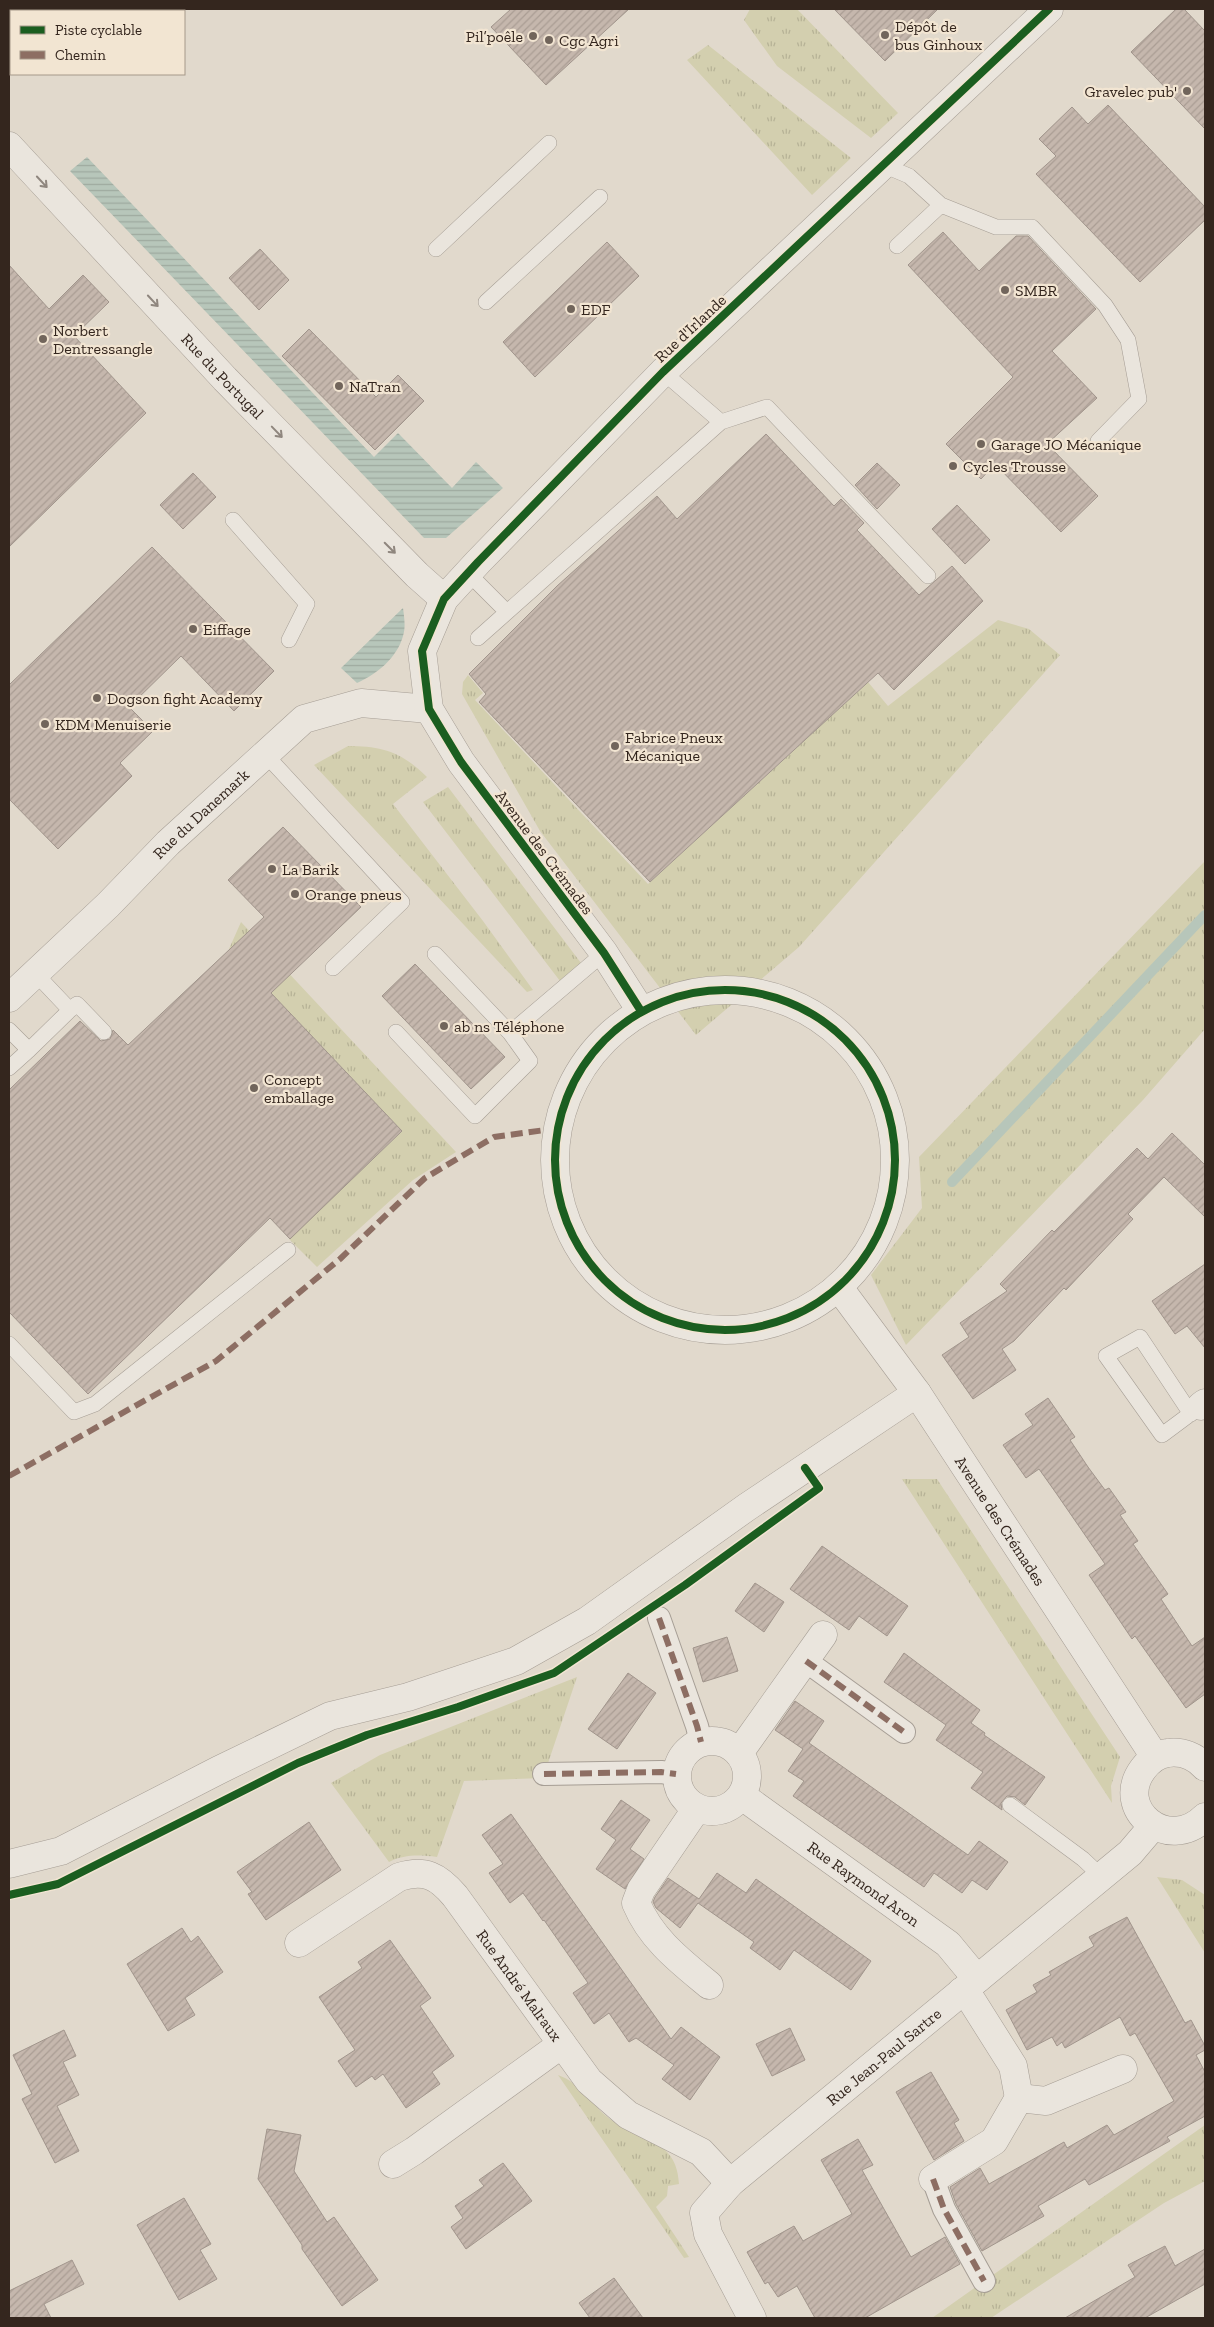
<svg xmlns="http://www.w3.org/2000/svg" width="1214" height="2327" viewBox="0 0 1214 2327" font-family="'Zilla Slab',serif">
<defs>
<pattern id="grass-tufts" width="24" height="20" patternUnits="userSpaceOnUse" patternTransform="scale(1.25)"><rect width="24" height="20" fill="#d3cfaf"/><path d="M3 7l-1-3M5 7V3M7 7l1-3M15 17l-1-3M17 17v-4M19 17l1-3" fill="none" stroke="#b6b296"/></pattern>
<pattern id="water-rules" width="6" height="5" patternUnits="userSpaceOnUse" patternTransform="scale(1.25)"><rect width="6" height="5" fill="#b7c6ba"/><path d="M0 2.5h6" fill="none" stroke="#9eaa9f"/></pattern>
<pattern id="building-hatch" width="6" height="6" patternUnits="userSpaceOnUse" patternTransform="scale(1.25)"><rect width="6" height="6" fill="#c5b7ad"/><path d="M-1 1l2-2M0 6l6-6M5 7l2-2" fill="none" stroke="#aa9d94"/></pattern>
</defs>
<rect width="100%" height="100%" fill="#e1d9cc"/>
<path fill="url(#grass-tufts)" d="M750,9H797L898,113L871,138L777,66L744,20Z
M708,45L851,158L812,195L687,60Z
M998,620L1029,629L1060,655L799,947L696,1035L540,831L462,694L463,682L468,675L483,693L475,700L648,884L868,682L888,706Z
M348,746C382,746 402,752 427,777L393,804L483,921L533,990L527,992L314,765Z
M448,787L581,963L560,981L423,802Z
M1205,861V1029L1143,1100L906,1345L871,1275L922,1208L919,1157Z
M241,922L456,1152L413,1180L317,1267L289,1239L402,1131L229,949Z
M902,1479H937L1120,1757L1111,1786L1112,1803Z
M577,1677L543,1778L464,1781L437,1857C420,1855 405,1854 389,1862L331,1783L380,1755Z
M1157,1877L1182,1880L1205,1895V1953Z
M558,2075C581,2083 591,2105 610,2119C626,2130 652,2138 664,2149C675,2159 678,2170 679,2184L668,2186L667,2196L656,2207L689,2257L684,2258Z
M1205,2125V2181L1164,2203L991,2318H932Z"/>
<path fill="url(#water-rules)" d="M87,157L374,457L398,433L452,488L476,462L503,488L446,538H424L70,171Z
M403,608C404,616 406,627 403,636C397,658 377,674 357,683L341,668Z"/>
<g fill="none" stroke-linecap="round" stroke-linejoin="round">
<path stroke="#b7c6ba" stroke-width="10" d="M952,1182L1205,915"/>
</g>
<path fill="url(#building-hatch)" stroke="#a1958c" d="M511,9H629L546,85L491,27Z
M834,9H938L885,61Z
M1176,9H1184L1205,31V129L1131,52Z
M1108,105L1205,207V220L1140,282L1036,174L1056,156L1039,139L1072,107L1088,124Z
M943,232L979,271L1016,236H1028L1096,309L1052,351L1097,398L1047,444L1098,496L1061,532L995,464L981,479L946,444L1013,377L908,265Z
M607,242L639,276L535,377L503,342Z
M260,249L289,280L259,310L229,278Z
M9,265L49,309L83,275L109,302L74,336L146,413L9,547Z
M309,329L376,397L398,375L424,401L375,450L282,356Z
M766,434L834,506L841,499L864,523L857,530L919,595L952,566L983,601L894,690L878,673L650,882L479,702L486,694L469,674L557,586L657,496L677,519Z
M877,463L900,485L877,509L855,485Z
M193,473L216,497L183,529L160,505Z
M957,505L990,540L965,564L932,529Z
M152,547L274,671L234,711L181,656L129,707L153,731L120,763L132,776L58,849L9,799V685Z
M283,827L361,907L271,993L402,1131L290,1239L270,1218L88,1394L9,1312V1090L80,1021L101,1041L110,1039L113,1030L128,1045L264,917L228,880Z
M415,964L505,1057L471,1089L382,996Z
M1172,1133L1205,1165V1217L1164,1177L1128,1214L1133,1219L1066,1290L1064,1288L1014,1341L1002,1349L1016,1370L973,1399L942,1355L969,1337L960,1323L1007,1291L1000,1284L1052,1230L1054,1232L1137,1148L1148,1159Z
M1205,1264V1348L1187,1326L1175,1334L1152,1301Z
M1048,1398L1075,1437L1070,1440L1088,1467L1105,1490L1109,1488L1126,1512L1120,1515L1138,1541L1133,1544L1168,1594L1161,1599L1192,1646L1205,1637V1694L1186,1708L1135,1636L1132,1639L1089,1575L1105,1564L1056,1493L1039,1469L1026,1478L1003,1445L1033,1425L1025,1414Z
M822,1546L908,1606L887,1636L859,1616L849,1630L790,1589Z
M755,1583L784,1602L764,1632L735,1611Z
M727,1637L738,1671L703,1682L693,1648Z
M904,1653L980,1710L971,1723L985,1733L984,1735L1045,1777L1025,1805L1015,1797L1007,1796L1001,1803L1002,1810L971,1788L983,1772L936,1740L946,1725L884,1682Z
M628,1673L656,1693L617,1749L588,1729Z
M795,1701L824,1721L809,1743L968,1855L979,1841L1008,1862L987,1890L972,1880L962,1893L934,1873L924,1887L793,1796L804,1781L788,1771L803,1749L775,1730Z
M621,1800L650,1820L630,1849L644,1859L625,1889L596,1869L616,1840L601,1829Z
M511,1814L671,2039L681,2027L720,2057L690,2100L662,2079L674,2065L636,2038L629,2042L609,2013L594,2024L573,1993L588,1983L544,1920L543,1921L523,1893L510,1903L489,1873L503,1864L482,1835Z
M309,1822L341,1870L266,1920L248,1894L252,1892L237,1872Z
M717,1873L746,1893L756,1879L871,1961L851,1990L794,1950L780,1970L750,1948L754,1942L698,1903L680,1928L656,1908L653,1902L655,1897L668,1878L699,1899Z
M1127,1917L1185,2023L1191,2020L1205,2046V2050L1196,2055L1205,2072V2116L1167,2137L1170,2141L1089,2185L1085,2179L1038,2206L1044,2216L982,2251L956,2204L950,2187L980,2168L989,2184L1064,2142L1067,2148L1107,2125L1114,2135L1174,2101L1135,2033L1130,2036L1120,2017L1065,2048L1062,2042L1057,2046L1052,2037L1027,2050L1006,2010L1037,1992L1033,1985L1051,1975L1049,1972L1094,1946L1089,1937Z
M182,1928L191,1942L198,1936L223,1972L185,1998L195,2015L168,2031L127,1964Z
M390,1940L431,1998L420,2006L454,2056L432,2072L440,2084L406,2108L383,2074L375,2080L372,2076L356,2087L338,2061L355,2050L319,1997L362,1968L358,1962Z
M790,2028L805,2060L772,2076L756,2044Z
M64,2030L76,2056L63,2062L79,2095L57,2106L79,2151L55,2163L22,2099L32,2094L13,2055Z
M931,2072L959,2120L954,2123L964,2141L934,2160L896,2092Z
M267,2129L301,2135L294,2171L327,2222L334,2217L378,2280L342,2306L302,2249V2245L258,2179Z
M858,2139L873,2165L862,2170L911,2257L945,2237L960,2264L865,2318H815L797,2286L778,2297L768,2282L765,2284L747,2252L794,2226L803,2241L852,2214L821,2160Z
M503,2163L532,2201L466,2249L451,2227L463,2218L455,2206L484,2186L479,2180Z
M184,2198L211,2244L200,2250L217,2279L179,2300L137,2225Z
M1165,2246L1175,2266L1205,2249V2284L1145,2318H1065L1135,2277L1128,2265Z
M72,2260L84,2284L44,2304L51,2318H9V2291Z
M614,2278L643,2318H590L579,2303Z"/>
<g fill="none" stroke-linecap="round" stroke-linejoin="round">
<defs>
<path id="service" d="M48,11L50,9
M9,46L11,44
M883,165L909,176L941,205L996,227H1032L1105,305L1128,340L1139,399L1098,441
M897,246L941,205
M436,249L549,143
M486,302L600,197
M721,422L767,407L928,576
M233,520L307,604L289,640
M468,573L507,612
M478,638L721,422L663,372
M265,754L402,902L333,968
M435,954L510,1033L604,953
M70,1010L77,1004L104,1032
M9,1030L29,1050L9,1068
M396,1032L475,1116L530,1061L510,1033
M29,1050L70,1010L35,973
M9,1344L74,1412L95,1404L288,1250
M1191,1414L1140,1337L1106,1356L1162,1435L1201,1406
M1010,1805L1083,1859L1102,1877"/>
<path id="pedestrian" d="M659,1618L697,1726L701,1742
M806,1661L904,1732
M544,1774L661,1772L676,1774
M933,2179L944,2209L984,2281"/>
<g id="minor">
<path id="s1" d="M9,146L225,379L417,575L444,599"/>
<path id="s2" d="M9,998L108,905L168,843L304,719L361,703L429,709"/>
<path d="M1201,1406L1205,1403"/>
<circle cx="712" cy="1776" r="35"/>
<path d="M739,1753L823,1635"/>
<path id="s3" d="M742,1796L948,1944L977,1979"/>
<path d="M697,1808L641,1890L636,1903C651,1939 680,1961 709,1985"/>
<path d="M9,1864L61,1851L219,1770L330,1716L408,1697L516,1661L587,1621L747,1507L917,1393"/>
<path id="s4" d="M299,1943L399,1877C425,1869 438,1876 455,1896L589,2081L628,2115L701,2152L730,2183"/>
<path d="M961,1992L972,2001L1013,2066L1019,2098"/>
<path d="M393,2164L414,2151L562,2044"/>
<path d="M933,2179L994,2141L1019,2098L1046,2101L1123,2069"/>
<path id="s5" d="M752,2318L708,2234L704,2213L730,2183L1130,1853L1153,1826"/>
</g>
<g id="tertiary">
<circle cx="725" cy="1160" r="170"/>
<path d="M641,1011L604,953L461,762L429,709L422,651L444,599L478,562L663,372L1049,9"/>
<path id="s6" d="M840,1289L917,1393L1155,1757"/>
<path d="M1205,1767C1196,1757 1183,1751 1168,1753C1158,1754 1149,1761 1143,1769C1113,1809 1168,1854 1205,1817"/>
</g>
</defs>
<use href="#service" stroke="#a69e95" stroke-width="16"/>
<use href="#pedestrian" stroke="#a69e95" stroke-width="24"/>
<use href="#minor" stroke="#a69e95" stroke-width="29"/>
<use href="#tertiary" stroke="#a69e95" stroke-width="29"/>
<use href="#service" stroke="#eae5dd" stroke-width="15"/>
<use href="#pedestrian" stroke="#eae5dd" stroke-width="22"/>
<use href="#minor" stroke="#eae5dd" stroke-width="28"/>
<use href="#tertiary" stroke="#eae5dd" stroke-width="28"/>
<path stroke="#8d6e63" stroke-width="6" stroke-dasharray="12 6" stroke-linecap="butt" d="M9,1476L216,1361L340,1259L425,1178L494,1137L545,1130
M659,1618L697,1726L701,1742
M806,1661L904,1732
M544,1774L661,1772L676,1774
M933,2179L944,2209L984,2281"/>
<defs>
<path id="cycleway" d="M555 1160a170 170 0 1 1 340 0a170 170 0 1 1-340 0Z
M641,1011L604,953L461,762L429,709L422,651L444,599L478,562L663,372L1049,9
M9,1895L58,1884L298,1763L367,1735L458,1707L554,1673L685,1585L819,1488L805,1468"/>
</defs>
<use href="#cycleway" stroke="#f2e5d2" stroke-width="11"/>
<use href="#cycleway" stroke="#1b5e20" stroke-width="8"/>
</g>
<defs><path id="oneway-shaft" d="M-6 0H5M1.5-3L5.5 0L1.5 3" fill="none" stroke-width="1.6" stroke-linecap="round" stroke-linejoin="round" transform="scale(1.25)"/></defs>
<g stroke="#8f867e">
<use href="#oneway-shaft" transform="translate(42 182) rotate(47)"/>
<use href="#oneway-shaft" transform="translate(153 301) rotate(47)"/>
<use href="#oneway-shaft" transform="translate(277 432) rotate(46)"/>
<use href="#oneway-shaft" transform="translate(390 548) rotate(45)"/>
</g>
<g fill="#71655b" stroke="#f2e5d2" stroke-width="2">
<circle cx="885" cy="35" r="5"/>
<circle cx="533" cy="36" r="5"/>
<circle cx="549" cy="40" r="5"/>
<circle cx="1187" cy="91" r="5"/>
<circle cx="1005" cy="290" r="5"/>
<circle cx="571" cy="309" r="5"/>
<circle cx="43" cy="339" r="5"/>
<circle cx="339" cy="386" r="5"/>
<circle cx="981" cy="444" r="5"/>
<circle cx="953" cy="466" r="5"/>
<circle cx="193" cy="629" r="5"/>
<circle cx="97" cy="698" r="5"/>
<circle cx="45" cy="724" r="5"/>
<circle cx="615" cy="746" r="5"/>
<circle cx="272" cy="869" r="5"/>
<circle cx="295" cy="894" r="5"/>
<circle cx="444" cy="1026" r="5"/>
<circle cx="254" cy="1088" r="5"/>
</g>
<g text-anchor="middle" stroke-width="4.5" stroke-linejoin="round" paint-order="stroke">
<g font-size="16" fill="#34261e" stroke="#f2e5d2" text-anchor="start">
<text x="895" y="32">Dépôt de<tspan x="895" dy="18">bus Ginhoux</tspan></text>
<text x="523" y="42" text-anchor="end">Pil’poêle</text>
<text x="559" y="46">Cgc Agri</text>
<text x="1177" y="97" text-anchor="end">Gravelec pub'</text>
<text x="1015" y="296">SMBR</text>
<text x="581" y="315">EDF</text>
<text x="53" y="336">Norbert<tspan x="53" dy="18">Dentressangle</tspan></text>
<text x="349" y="392">NaTran</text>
<text x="991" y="450">Garage JO Mécanique</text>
<text x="963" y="472">Cycles Trousse</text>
<text x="203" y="635">Eiffage</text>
<text x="107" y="704">Dogson fight Academy</text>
<text x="55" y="730">KDM Menuiserie</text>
<text x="625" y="743">Fabrice Pneux<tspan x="625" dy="18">Mécanique</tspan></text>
<text x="282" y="875">La Barik</text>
<text x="305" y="900">Orange pneus</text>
<text x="454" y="1032">ab ns Téléphone</text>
<text x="264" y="1085">Concept<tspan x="264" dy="18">emballage</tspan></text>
</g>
<g font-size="16" fill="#34261e" stroke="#f2e5d2">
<text transform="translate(690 328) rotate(-43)" y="6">Rue d'Irlande</text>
<text dy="6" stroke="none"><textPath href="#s1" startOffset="314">Rue du Portugal</textPath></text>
<text dy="6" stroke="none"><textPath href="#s2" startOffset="266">Rue du Danemark</textPath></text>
<text transform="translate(545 852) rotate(53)" y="6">Avenue des Crémades</text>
<text dy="6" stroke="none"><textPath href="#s6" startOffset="282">Avenue des Crémades</textPath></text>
<text dy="6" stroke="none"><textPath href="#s3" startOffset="150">Rue Raymond Aron</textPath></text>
<text dy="6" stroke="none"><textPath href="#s4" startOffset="294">Rue André Malraux</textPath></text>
<text dy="6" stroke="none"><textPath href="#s5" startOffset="355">Rue Jean-Paul Sartre</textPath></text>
</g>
</g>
<rect width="1214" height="2327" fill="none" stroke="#34261e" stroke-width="20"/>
<rect x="10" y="10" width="175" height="65" fill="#f2e5d2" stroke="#a6998a"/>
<rect x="20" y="26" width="25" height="8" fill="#1b5e20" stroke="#a6998a"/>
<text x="55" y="35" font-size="15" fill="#34261e">Piste cyclable</text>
<rect x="20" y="51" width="25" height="8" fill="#8d6e63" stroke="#a6998a"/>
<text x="55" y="60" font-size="15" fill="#34261e">Chemin</text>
</svg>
